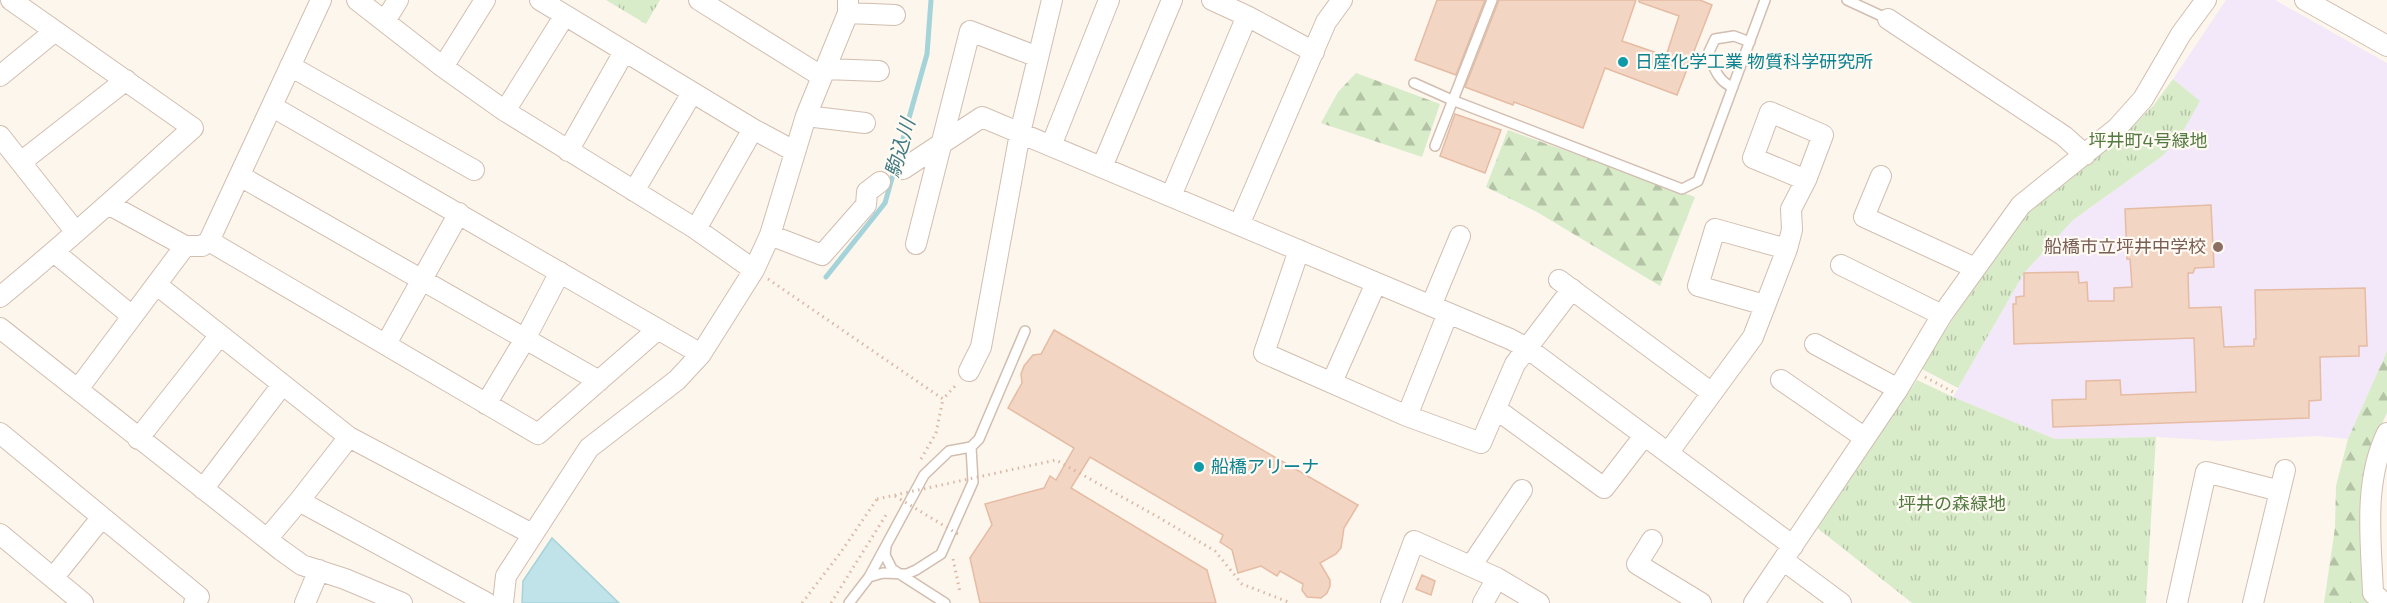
<svg xmlns="http://www.w3.org/2000/svg" width="2387" height="603" viewBox="0 0 2387 603" font-family="'Exo 2','Noto Sans JP',sans-serif">
<defs>
<pattern id="forest-firs" width="22" height="20" patternUnits="userSpaceOnUse" patternTransform="scale(1.5)"><rect width="22" height="20" fill="#d8ecc9"/><path d="M5 1l3.5 6h-7zM16 11l3.5 6h-7z" fill="#b4c2a5"/></pattern>
<pattern id="park-tufts" width="24" height="20" patternUnits="userSpaceOnUse" patternTransform="scale(1.5)"><rect width="24" height="20" fill="#d8ecc9"/><path d="M3 7l-1-3M5 7V3M7 7l1-3M15 17l-1-3M17 17v-4M19 17l1-3" fill="none" stroke="#b4c2a5"/></pattern>
</defs>
<rect width="100%" height="100%" fill="#fdf6ec"/>
<path fill="#f3e8fa" d="M2226,0H2275L2387,63V351L2348,439L2317,436L2220,441L2156,437L2055,439L1953,397L2024,273L2073,220L2161,157L2200,101L2173,79Z"/>
<path fill="url(#forest-firs)" d="M1356,73L1440,104L1422,157L1321,123L1338,92Z
M1508,130L1695,197L1660,286L1537,212L1486,187Z
M2387,351V413L2371,446L2360,499L2367,603H2324L2335,528L2336,486L2348,439Z"/>
<path fill="url(#park-tufts)" d="M606,0H660L646,24Z
M2173,79L2200,101L2178,140L2161,157L2073,220L2024,273L1958,388L1920,368L2009,236L2026,214L2124,135L2153,106Z
M1917,380L1953,397L2055,439L2156,437L2146,603H1912L1816,527Z"/>
<path fill="#bfe3e8" stroke="#a5d3da" stroke-width="1.5" d="M552,538L619,603H522L523,581Z"/>
<g fill="none" stroke-linecap="round" stroke-linejoin="round">
<path stroke="#a5d3da" stroke-width="5" d="M826,277L885,203L927,54L931,0"/>
</g>
<path fill="#f3d5c3" stroke="#e6bba3" stroke-width="1.5" d="M1437,0H1485L1456,75L1415,60Z
M1499,0H1636L1622,41L1666,56L1679,16L1639,2V0H1700L1712,5L1677,95L1605,68L1583,128L1514,102L1513,105L1465,87Z
M1455,114L1501,130L1485,173L1440,156Z
M2211,205L2214,267L2195,268L2193,273H2188L2189,308L2221,307L2224,347L2254,346V339H2256L2255,290L2365,288L2367,346H2359V356L2320,357L2321,400L2309,401V418L2053,427L2052,400L2086,399V381L2120,380L2121,395L2196,392L2194,338L2014,344L2013,304H2016V297L2024,296V273L2078,272L2079,283L2087,282L2088,301H2114V288L2132,287L2130,259H2127L2125,209Z
M1054,330L1358,505L1344,528L1341,548L1336,554L1320,563L1330,580V586L1327,593L1321,598L1307,597L1302,590L1303,584L1280,571L1277,576L1261,566L1238,573L1232,550L1220,542L1223,535L1090,457L1071,488L1207,570L1216,603H980L970,558L992,525L985,504L1044,488L1050,476L1056,480L1074,448L1008,408L1022,383L1021,374L1024,366L1033,355L1041,354Z
M1422,575L1435,581L1431,595L1416,589Z"/>
<g fill="none" stroke-linecap="round" stroke-linejoin="round">
<defs>
<path id="lane" d="M1847,0L1888,19
M1414,83L1452,100L1682,189L1698,181L1765,0
M1733,87C1718,82 1714,67 1708,54L1715,39L1734,36L1750,42
M1435,146L1492,0
M886,547L885,555L892,569L945,603
M869,577L883,573L907,574L916,570L941,554L973,482L971,447
M849,603L869,577L924,475L949,451L971,447L979,439L1025,331"/>
<path id="street" d="M357,0L443,67L505,111L696,229L754,270
M540,0L753,129L794,151
M699,0L821,76
M1212,0L1247,16L1314,52
M2305,0L2387,46
M848,13L895,15
M1888,19L2064,136L2085,155
M385,21L398,0
M290,66L474,170
M443,67L485,0
M825,69L879,71
M0,76L55,31
M273,107L701,354
M505,111L565,15
M806,116L865,123
M0,136L75,231
M1051,146L1109,0
M568,151L624,52
M21,162L126,80
M1102,167L1172,0
M903,169L982,117L1510,339L1527,348L1793,546
M240,176L599,381
M1881,176L1864,217L1975,268
M634,191L692,93
M1171,196L1247,16
M108,204L185,246H202L209,241L321,0
M1239,225L1326,22L1342,0
M696,229L753,129
M770,235L822,255L866,205L867,192L880,182
M209,241L538,434L657,330
M916,244L970,31L1038,57
M1299,250L1264,353L1407,416L1481,443L1515,364L1572,289
M54,252L132,316
M1841,265L1942,315
M1559,280L1712,393
M157,285L349,437L532,534
M0,297C66,243 129,185 193,128L11,0
M1765,305L1698,286L1715,229L1787,249
M1431,306L1460,236
M0,328L281,550L302,565L345,579L402,603
M386,344L459,213
M1815,344L1898,389
M969,371L981,347L1020,133L1052,0
M1781,380L1865,438
M1332,382L1376,283
M78,389L185,246
M486,404L525,339L560,272
M1496,409L1604,488L1644,436
M1407,416L1448,313
M0,433L199,597L194,603
M138,439L220,335
M1668,453L1753,337L1787,249L1792,230L1791,209L1806,180L1823,135L1770,112L1753,158L1806,180
M203,489L282,385
M299,501L487,603
M0,534L83,603
M267,539L299,501L349,437
M1652,540L1637,564L1701,603
M1783,560L1841,603
M1471,566L1522,490
M53,578L102,517
M305,603L319,570
M503,603L506,576L589,448L677,380L701,354L754,270L770,235L806,116L848,13V0
M1391,603L1414,541L1497,578L1539,603
M1483,603L1497,578
M1754,603L1898,389L1942,315L2003,230L2021,205L2117,128L2143,99L2181,34L2206,0
M2177,603L2206,472L2280,491
M2253,603L2285,470
M2384,603L2373,593C2371,540 2363,483 2387,433"/>
</defs>
<use href="#lane" stroke="#d1beb0" stroke-width="12"/>
<use href="#street" stroke="#d1beb0" stroke-width="22"/>
<path stroke="#d9b8a5" stroke-width="3" stroke-dasharray="1.5 4.5" stroke-linecap="butt" d="M768,279L943,399L957,384
M1925,377L1955,393
M921,459L936,433L943,399
M1158,517L1215,551L1242,584L1291,603
M953,559L960,592
M802,603L841,552L877,499
M831,603L886,515"/>
<use href="#lane" stroke="#fff" stroke-width="9"/>
<use href="#street" stroke="#fff" stroke-width="20"/>
<path stroke="#d9b8a5" stroke-width="3" stroke-dasharray="1.5 4.5" stroke-linecap="butt" d="M895,496L961,536
M877,499L1056,460L1158,517"/>
</g>
<g fill="#0f9aa8" stroke="#fffaf3" stroke-width="2">
<circle cx="1623" cy="62" r="6"/>
<circle cx="1199" cy="467" r="6"/>
</g>
<circle fill="#8d6e63" stroke="#fffaf3" stroke-width="2" cx="2218" cy="247" r="6"/>
<g text-anchor="middle" stroke-width="4.5" stroke-linejoin="round" paint-order="stroke">
<g font-size="18" fill="#0d838f" stroke="#fffaf3" text-anchor="start">
<text x="1635" y="68">日産化学工業 物質科学研究所</text>
<text x="1211" y="473">船橋アリーナ</text>
</g>
<g font-size="18" fill="#537a41" stroke="#fffaf3">
<text x="2148" y="147">坪井町4号緑地</text>
<text x="1952" y="510">坪井の森緑地</text>
</g>
<g font-size="18" fill="#785e54" stroke="#fffaf3" text-anchor="end">
<text x="2206" y="253">船橋市立坪井中学校</text>
</g>
<g font-size="20" font-style="italic" fill="#437c86" stroke="#fffaf3">
<text transform="translate(900 148) rotate(-74)" y="7">駒込川</text>
</g>
</g>
</svg>
